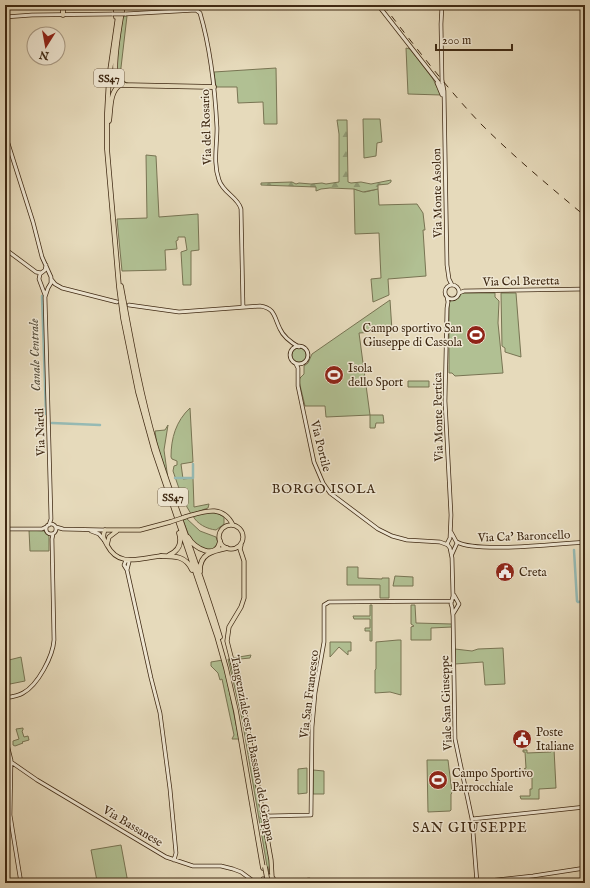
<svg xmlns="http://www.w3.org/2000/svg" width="590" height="888" viewBox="0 0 590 888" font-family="'IM FELL English',serif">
<defs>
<pattern id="forest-firs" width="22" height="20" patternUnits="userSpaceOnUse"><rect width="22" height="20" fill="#b1c093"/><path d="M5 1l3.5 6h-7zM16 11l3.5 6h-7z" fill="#919c77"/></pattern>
</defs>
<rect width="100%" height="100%" fill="#e6dabb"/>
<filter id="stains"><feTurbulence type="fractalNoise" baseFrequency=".005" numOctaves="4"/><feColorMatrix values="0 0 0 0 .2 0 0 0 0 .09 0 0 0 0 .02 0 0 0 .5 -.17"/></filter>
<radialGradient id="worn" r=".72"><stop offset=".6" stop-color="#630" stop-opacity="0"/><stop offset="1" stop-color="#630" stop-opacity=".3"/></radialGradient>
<path fill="#b1c093" stroke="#787453" d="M123,16H127L120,76L125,82L130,84C127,84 123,84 121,82C111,72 121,29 123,16Z
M406,48L410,49L433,79L441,95L408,94Z
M583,59H585V114H582L581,107V61Z
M276,68L277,124H264L263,102L238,103L237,87H216L214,72Z
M363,119H380L382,142L377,143L376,156L364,158Z
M146,155L156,156L159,217L198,214L199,250L191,251V285H183L181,252L187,250L185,237H178V240L176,241L177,249L165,250L166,270L122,271L117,219L147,218Z
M354,189L365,192L378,189L379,205L417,204L423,213L425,230H423L426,276L388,279L389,295L373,302L371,279L381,278L379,233L355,234Z
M459,293H495V297L499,301L498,323L503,373L455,376L452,373H449V302L454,299V297H458Z
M501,293H516L521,357L505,352V348L502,346Z
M390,300L392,331L359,333L370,415H383L384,423H376L375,428H370V415L326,417L325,406H305L299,381L300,378L304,374V366L308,363L312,354Z
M292 355a7 7 0 1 1 14 0a7 7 0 1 1-14 0Z
M408,381H429V387H408Z
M190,408L193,462L181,464L183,479L193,478L194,507L209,504L208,508L191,514L183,500L173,471L174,466L177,465V461L172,459L171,457C171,438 176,421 190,408Z
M168,425L164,450L168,479L157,445L155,431L165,430Z
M205,512L217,513L224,517V524L216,530C207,529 197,524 193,516Z
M186,518L200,531L216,537L218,543V546L212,551L196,546L189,536L183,520Z
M29,530L45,531L49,536V551H30Z
M347,567H358V578L382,579V578H389V598H380V585H347Z
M395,576L413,577V586H393Z
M370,605H372V641H370V631H365V628H370V619H354L353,616H370Z
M411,605H415L416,623L452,624V627L431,628V640H411V627L414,626L411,624Z
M398,640H401V695L390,692L375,693V670L376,669V642Z
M330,642H351V651H348V655L339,647L330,657Z
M503,648L505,684L485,685L483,662L455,664V649L472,651L478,649Z
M251,655L250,658L240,659V662H238L245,701L233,658Z
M21,657L25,681L5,685V661Z
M228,659H230L242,705L270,863L268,872L242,719Z
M223,660L239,739H232L234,735L222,679L220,680L218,673L211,666V662Z
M23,728V730L22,731L24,737L28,736L29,740L22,742L23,743L15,746L13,745V741L19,739L16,729Z
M551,749H554L556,788L539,789V799H521L520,796H530V789H532V778H530V773H526V769H524L526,768L525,752H523V750H527V753L551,752Z
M427,760H448L452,793L451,794V810L450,811L428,812Z
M307,768V793L298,794V769Z
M313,770L324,771V794H313Z
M121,845L128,883H99V881H97L91,850Z"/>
<path fill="url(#forest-firs)" stroke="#787453" d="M337,120H347L348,182L351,183L361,182L371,184L391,180V182L388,184L378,185V189L363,192L354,189L330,188L321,189L316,191V187L261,185V183L292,182L296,184L299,183L311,184L322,183L326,184L339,182V134Z"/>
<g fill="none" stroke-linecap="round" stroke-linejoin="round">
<path stroke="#96bab4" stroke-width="2.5" d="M42,296L46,414
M52,423L100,425
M175,478H193V464
M574,550L577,601L578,602L585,601
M542,879V883"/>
<defs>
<path id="secondary" d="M378,5L439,83L443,92
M442,5L441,24L442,82
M125,14L196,10L200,13C211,50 215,89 217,128C217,146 213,163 219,180C223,193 238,197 241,209L243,307
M5,17L32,15L113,14
M442,80L444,91L447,265L449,279L452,285
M437,83L442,95
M5,134L33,222L42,257L51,277V283L48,288L45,297L51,519L49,525
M5,249L36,272L41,273
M51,279L55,284L62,288L117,302
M445 292a7 7 0 1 1 14 0a7 7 0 1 1-14 0Z
M459,293L464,291L585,289
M45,295L39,279L40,274L45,270L46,265
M447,297L448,302L447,308L445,401L451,515L450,538L447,544L450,548L452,558L453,596L451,604L452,607L453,616L455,739L472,819L477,883
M129,305L179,312L260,306C275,308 274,317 280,329C283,336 292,343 299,347
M290 355a9 9 0 1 1 18 0a9 9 0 1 1-18 0Z
M296,364L298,368V386L314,462L323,483L330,493L378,529L392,536L407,540L440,542L448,545
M46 529a5 5 0 1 1 10 0a5 5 0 1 1-10 0Z
M56,527L63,529L105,530
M5,529H42L46,527
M91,531L99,534L104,540
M451,532L457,543L452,554
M457,542C476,553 559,544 585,542
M126,560L129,562L127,570L151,678L160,713L170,789L176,853L174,860
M126,560L124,565L127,570
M453,614L459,604L454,595
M5,698C11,697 18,696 23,693C38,685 53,656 54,640L52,539L53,534
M5,736L11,760L10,815L21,883
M11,762L37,780L166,857L193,866H221L233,869L241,872L256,883
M262,811L269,816L311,815L312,727L315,693L324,642V605L329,602L452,601
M262,817L268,818
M472,819L585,807
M278,883L309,880L313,881L316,883
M470,883L533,876L585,868"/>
<path id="primary" d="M185,517C203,512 222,503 233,525
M219 537a12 12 0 1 1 24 0a12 12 0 1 1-24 0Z
M105,530C102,536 104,540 107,545C119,568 139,558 161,556
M105,530H140L170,522
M107,545L109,537L117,531
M241,545L240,549L244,561V598L241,607L229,627L227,641L244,708L271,860L272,877
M269,876L273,878L274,883
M262,883L263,879"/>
<path id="highway" d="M63,5V15
M123,5C121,20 111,67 117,79C119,82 122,83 125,85
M119,12L120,5
M118,16L109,78L107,113V149L119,287L123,318L138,392L154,450L217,636L226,668L236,711L263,868
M116,17V5
M109,121C111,110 109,92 120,85L214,87
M121,286C131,340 140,392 155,444C175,509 201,572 220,637
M188,537C194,549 217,560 220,541
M169,555C179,551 182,543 179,533
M161,556C175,556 186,556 192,570
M200,572C199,554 212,551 227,548"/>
</defs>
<use href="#secondary" stroke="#3f2913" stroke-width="4.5"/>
<use href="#primary" stroke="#3f2913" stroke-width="5"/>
<use href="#highway" stroke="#3f2913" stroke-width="5.5"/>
<use href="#secondary" stroke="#efe7d3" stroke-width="3"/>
<use href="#primary" stroke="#e6dabb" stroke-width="3.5"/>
<use href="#highway" stroke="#e6dabb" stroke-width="4"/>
<path stroke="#3f2913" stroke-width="1" stroke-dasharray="7 7" stroke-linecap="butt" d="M383,5C414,45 445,86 480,123C513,156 549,186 585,216"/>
<defs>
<path id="secondary-bridge" d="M113,14H125"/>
<path id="primary-bridge" d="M170,522L185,517"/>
<path id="highway-bridge" d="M265,867L268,883"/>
</defs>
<use href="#secondary-bridge" stroke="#3f2913" stroke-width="4.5" stroke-linecap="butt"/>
<use href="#primary-bridge" stroke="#3f2913" stroke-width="5" stroke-linecap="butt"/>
<use href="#highway-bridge" stroke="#3f2913" stroke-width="5.5" stroke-linecap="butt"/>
<use href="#secondary-bridge" stroke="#efe7d3" stroke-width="3"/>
<use href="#primary-bridge" stroke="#e6dabb" stroke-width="3.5"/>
<use href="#highway-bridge" stroke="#e6dabb" stroke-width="4"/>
</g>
<defs>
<symbol id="stadium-disc" viewBox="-11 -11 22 22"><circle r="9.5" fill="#8f2418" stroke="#efe7d3"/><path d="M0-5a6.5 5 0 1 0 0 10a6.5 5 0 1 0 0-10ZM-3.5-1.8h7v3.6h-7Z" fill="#fff"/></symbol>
<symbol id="civic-disc" viewBox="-11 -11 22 22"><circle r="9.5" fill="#8f2418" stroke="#efe7d3"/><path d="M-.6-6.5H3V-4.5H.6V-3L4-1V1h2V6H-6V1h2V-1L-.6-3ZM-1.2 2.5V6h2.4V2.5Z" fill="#fff"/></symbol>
</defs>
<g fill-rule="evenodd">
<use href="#stadium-disc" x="465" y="324" width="22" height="22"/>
<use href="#stadium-disc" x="323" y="364" width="22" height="22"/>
<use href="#civic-disc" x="494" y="561" width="22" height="22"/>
<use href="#civic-disc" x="511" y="728" width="22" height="22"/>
<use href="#stadium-disc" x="427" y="769" width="22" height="22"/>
</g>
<g text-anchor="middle" stroke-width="3" stroke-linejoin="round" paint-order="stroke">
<g fill="#efe7d3" stroke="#74624d" stroke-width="1">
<rect x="94" y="69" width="30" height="18" rx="3"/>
<rect x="158" y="488" width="30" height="18" rx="3"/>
</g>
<g font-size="11" font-weight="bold" fill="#3f2913">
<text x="109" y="82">SS47</text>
<text x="173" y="501">SS47</text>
</g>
<g font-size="12" fill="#3f2913" stroke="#efe7d3">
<text transform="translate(206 127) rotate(-92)" y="4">Via del Rosario</text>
<text transform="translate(437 193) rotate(-91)" y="4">Via Monte Asolon</text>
<text transform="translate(521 281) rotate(-1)" y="4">Via Col Beretta</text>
<text transform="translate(438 417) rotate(-91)" y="4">Via Monte Pertica</text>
<text transform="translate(40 432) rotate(-92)" y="4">Via Nardi</text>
<text transform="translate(321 446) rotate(76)" y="4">Via Portile</text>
<text transform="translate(524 536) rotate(-2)" y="4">Via Ca' Baroncello</text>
<text transform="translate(309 694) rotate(-83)" y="4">Via San Francesco</text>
<text transform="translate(446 703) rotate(-92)" y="4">Viale San Giuseppe</text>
<text transform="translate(253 748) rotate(79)" y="4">Tangenziale est di Bassano del Grappa</text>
<text transform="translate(133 826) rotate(31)" y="4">Via Bassanese</text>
</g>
<g font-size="12" fill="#3f2913" stroke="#efe7d3" text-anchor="start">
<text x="462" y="332" text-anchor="end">Campo sportivo San<tspan x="462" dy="14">Giuseppe di Cassola</tspan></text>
<text x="348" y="372">Isola<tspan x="348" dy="14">dello Sport</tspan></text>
<text x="519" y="576">Creta</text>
<text x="536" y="736">Poste<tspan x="536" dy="14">Italiane</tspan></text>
<text x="452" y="777">Campo Sportivo<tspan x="452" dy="14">Parrocchiale</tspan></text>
</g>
<g font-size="13" font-style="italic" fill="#554d3b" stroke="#efe7d3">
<text transform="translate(34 355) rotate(-92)" y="5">Canale Centrale</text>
</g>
<g font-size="13" letter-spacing="1" fill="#3f2913" stroke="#efe7d3">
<text x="324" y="493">BORGO ISOLA</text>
</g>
<g font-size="14" letter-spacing="1" fill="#3f2913" stroke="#efe7d3">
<text x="470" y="832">SAN GIUSEPPE</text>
</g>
</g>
<rect width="590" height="888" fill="none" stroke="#e6dabb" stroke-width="20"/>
<rect x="6" y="6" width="578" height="876" fill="none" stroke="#3f2913" stroke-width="2"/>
<rect x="10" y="10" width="570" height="868" fill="none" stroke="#3f2913"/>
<g transform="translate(46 46) rotate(191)"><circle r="19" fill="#efe7d3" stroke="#a99b86"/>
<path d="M0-3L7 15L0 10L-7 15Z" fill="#8f2418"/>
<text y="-6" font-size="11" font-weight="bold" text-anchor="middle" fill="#3f2913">N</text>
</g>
<path d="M436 44v6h76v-6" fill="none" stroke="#3f2913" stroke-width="2"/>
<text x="442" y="44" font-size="12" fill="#3f2913" stroke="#efe7d3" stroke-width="3" paint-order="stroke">200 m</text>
<rect width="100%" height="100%" filter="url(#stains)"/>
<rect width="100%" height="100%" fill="url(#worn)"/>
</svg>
